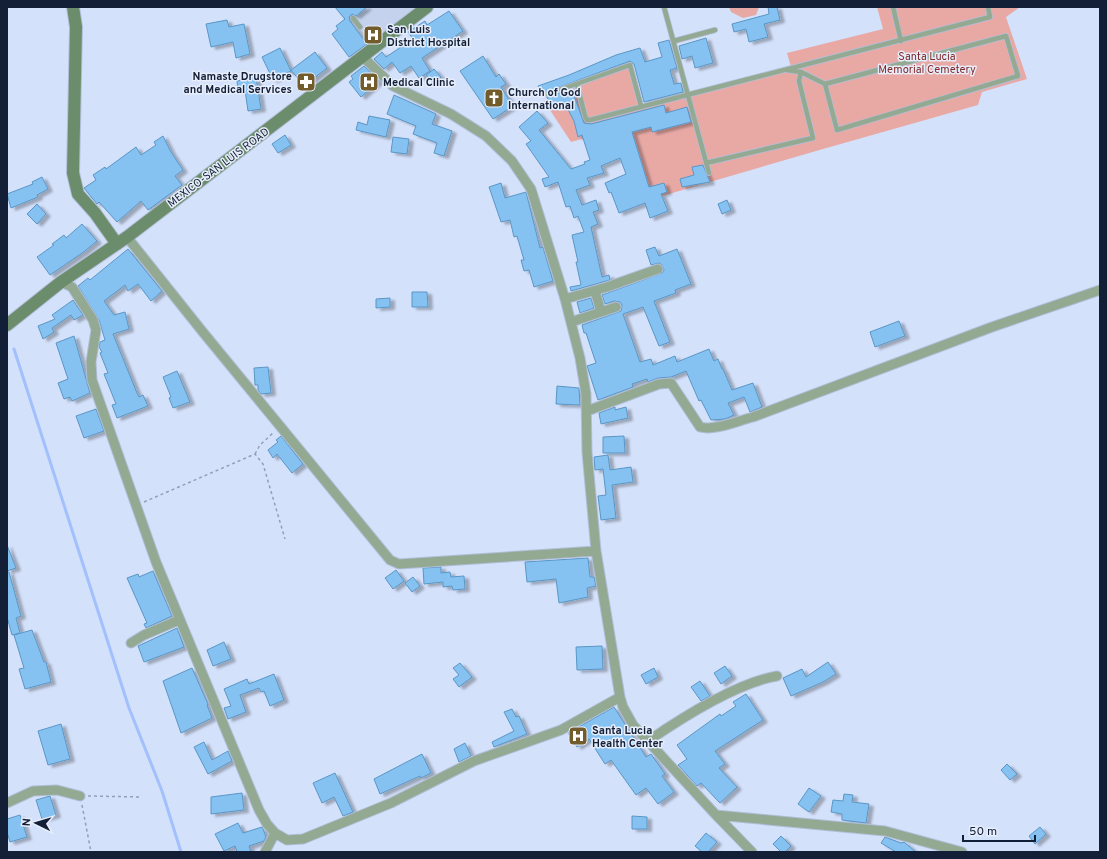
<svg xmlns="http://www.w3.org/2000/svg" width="1107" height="859" viewBox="0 0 1107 859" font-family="Overpass,sans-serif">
<defs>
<filter id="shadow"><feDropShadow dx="4.5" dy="2.5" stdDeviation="1" flood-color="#0004"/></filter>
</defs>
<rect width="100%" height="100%" fill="#d4e1fb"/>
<path fill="#c4d2ed" d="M334,7H415L416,8L371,45L353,22L348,25Z"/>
<path fill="#e8a9a5" d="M729,7H759L756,15L743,18L731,12Z
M877,7H1020L1006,17L1027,79L982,92L978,105L816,151L638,203L618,129L571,142L544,101L629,66L638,106L791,67L787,53L883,29Z"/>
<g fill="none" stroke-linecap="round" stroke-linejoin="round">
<path stroke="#a2c0fd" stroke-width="3" d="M14,349L129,708L162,791L181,852"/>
</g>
<path fill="#85c1f1" stroke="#5a96c5" filter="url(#shadow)" d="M335,7H367L356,16L352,14L349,17L350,21L367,44L349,57L332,34L338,29L336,26L345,19Z
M768,7H777L780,20L764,24L768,37L749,42L746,29L734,32L732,24L769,14Z
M449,11L463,31L422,58L430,71L419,78L411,66L400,73L392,62L384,69L374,59L382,52L386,57L413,39L408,32L425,21L427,25Z
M227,20L229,27L244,24L250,54L236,58L233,42L211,47L206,24Z
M706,38L713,63L695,68L692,56L682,59L679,46Z
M669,40L677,68L670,70L674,84L681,83L683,92L644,102L634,64L630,61L541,94L538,86L569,75L616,55L640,48L645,62L662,57L658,43Z
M280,48L291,71L273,80L262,57Z
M315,52L327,68L304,86L291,70Z
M483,56L496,77L499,74L506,84L501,87L513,106L493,119L460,71Z
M364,66L379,81L361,97L349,82L353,79L351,76Z
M434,69L441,77L433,83L426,75Z
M256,77L261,109L248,111L245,90H238L237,81Z
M574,89L575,92L573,93L584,123L591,124L664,105L666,113L687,107L691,122L652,132L651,127L632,132L649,187L664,183L667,192L661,194L668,211L650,218L645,203L619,213L611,192L609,193L605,183L626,174L620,158L601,166L604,173L587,178L590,185L576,190L582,205L596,200L599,210L593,212L598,224L591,227L602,277L609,275L610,280L571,291L570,287L581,285L576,262H578L572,235L584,232L578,216L574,218L570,206L566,207L558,182L545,187L542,179L549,177L526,144L531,141L519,127L537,111L548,123L539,130L571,169L585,164L584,162L590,160L582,135L578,137L574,121L564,102L550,107L547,97Z
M394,95L436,114L432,124L452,131L444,156L434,153L437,143L413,134L416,126L387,114Z
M369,116L390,120L386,137L356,130L358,122L367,125Z
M285,135L291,145L278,153L272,144Z
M163,136L171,152L183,170L175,176L182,185L148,210L141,201L117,222L99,202L97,204L84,188L96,180L93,175L105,167L106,169L136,147L141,155L156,145L154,142Z
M393,137L409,139L407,154L391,152Z
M703,165L710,182L682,187L680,179L694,175L692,167Z
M42,177L48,189L37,195L38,197L11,208L7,194L33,184L32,182Z
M501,183L505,198L526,192L540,248L543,247L553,281L534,287L529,270L524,271L521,260H524L517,236L514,237L510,220L501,222L489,187Z
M727,200L731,210L722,214L718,204Z
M37,204L46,214L37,224L27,214Z
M82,224L97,241L85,251L50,275L37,257L54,245L52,244L64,235L66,238Z
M655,247L659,256L677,249L691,284L675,290L676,293L654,301L670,342L659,346L643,307L623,314L640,362L651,359L653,365L675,356L677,362L709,349L714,361L718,359L722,369H723L732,390L753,383L762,407L750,412L744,397L728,403L734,415L725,419L711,420L701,400L699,401L686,371L671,377L658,378L648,382L647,379L632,384L633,387L598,400L587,366L596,363L586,333H584L582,325L621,311L622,305L620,302L614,301L605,304L602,295L662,273L664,270L662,265L659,263L651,265L646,250Z
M128,249L162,291L151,301L138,284L128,291L125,285L104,301L114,315L125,312L129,329L113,334L137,393L139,397L143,395L148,406L117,418L112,405L116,404L104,374L108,373L100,353L102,352L99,347L100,342L105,340L99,320L78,286L88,278L90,280Z
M412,292H427L428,307H412Z
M390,298V307L376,308V299Z
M591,298L594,308L580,313L577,302Z
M73,300L83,315L74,320L71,315L52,328L54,332L43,339L38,326L55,319L52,315Z
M899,321L905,336L875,347L870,332Z
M74,336L90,393L72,401L70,397L64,399L58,383L68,379L56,343Z
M268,367L271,393L261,394L258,390V385H255L254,368Z
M177,371L190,402L173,408L169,398L171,397L163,377Z
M557,386L579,388L580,405L556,404Z
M615,407V410L626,407L628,418L601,424L599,413Z
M96,409L104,431L84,438L76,416Z
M281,436L303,464L292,473L277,454L273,458L268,450L278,442L276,440Z
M624,436L625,453H603V437Z
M608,455L610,470L631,467L633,482L612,485L616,518L601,520L598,496L606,495L603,469L595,470L594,457Z
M7,545L16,568L7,571Z
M588,558L590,577H594L596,586L587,588L588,597L559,603L556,579L527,582L525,562Z
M441,567V573L450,572L451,577L464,576L465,589L453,590L452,586L443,587V582L424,584L423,568Z
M396,570L404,581L393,589L385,578Z
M153,571L172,616L146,628L144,624L147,623L127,578L138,574L139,577Z
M7,572H9L21,616L16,618L20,633L12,635L7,617Z
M413,577L420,586L412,592L405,583Z
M177,628L184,647L144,662L138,646Z
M32,630L44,662H46L51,682L25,689L19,669L24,668L14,635Z
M224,642L231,659L213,666L207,650Z
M602,646L603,669L577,670L576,647Z
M828,662L836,674L823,682L791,696L783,678L802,669L806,677Z
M460,663L472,677L459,687L453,679L459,675L453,668Z
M725,666L732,676L721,684L714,673Z
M192,668L208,704L207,705L212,718L181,733L163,681Z
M654,668L658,677L646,684L641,675Z
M274,674L284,700L270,706L264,691L261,692L259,688L240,695L246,712L228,719L224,708L231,706L224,689L247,679L249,684Z
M700,681L710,696L701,701L691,687Z
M746,694L763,720L715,751L725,764L719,768L737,787L720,803L701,783L697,786L678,765L687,759L677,745L720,714L721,716L736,706L733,702Z
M614,707L646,757L651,754L665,774L662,776L674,792L658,804L646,788L636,795L611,760L605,764L589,739L577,747L568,733Z
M512,709L516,717L519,716L527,734L494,747L492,742L514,731L504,712Z
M61,724L70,759L48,765L38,731Z
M204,742L212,760L228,751L232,761L208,774L194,747Z
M465,743L471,756L459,762L454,749Z
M422,754L431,773L421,778L420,776L380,794L374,779Z
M1007,764L1017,774L1010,780L1001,770Z
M335,773L353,812L343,816L334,797L322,803L313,783Z
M809,788L821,796L809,812L798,804Z
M242,793L244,810L211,814V797Z
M844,794L853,795L852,802L869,804L866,823L842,820V814L831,812L833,800L843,801Z
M50,796L56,815L42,819L36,800Z
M20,815L27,837L10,842L7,832V819Z
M632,816L647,817V829H632Z
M238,823L243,833L262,827L263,829L266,837L264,841L249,846L251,852H237L235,846L224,851L215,834Z
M1040,827L1046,834L1035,844L1029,836Z
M706,833L717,842L708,852H702L695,846Z
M781,836L791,846L785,852H781L773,844Z
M885,837L901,843L904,842L916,852H896L881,843Z"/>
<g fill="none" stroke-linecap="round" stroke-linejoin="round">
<defs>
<path id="lane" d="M664,7L709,173
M893,7L901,41
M353,18L360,27
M674,41L715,30
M787,70L801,72L825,84L1006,36L1018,76L837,130L825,84
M577,84L585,116L587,120H590L990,17L988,7
M548,94L630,65L641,106
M706,163L813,138L799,81L801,72"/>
<path id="street" d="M363,57L393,86L451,114L486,136L512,161L531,189L565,299L580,358L586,394L587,452L596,551L620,697L623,707L633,725L716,815L752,852
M127,237L202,331L390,560L399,564L596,551
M61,282L72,287L93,320L96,330L91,362L92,380L156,562L259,810L267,824L275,833L287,840L303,839L391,803L474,761L561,730L620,697
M595,291L601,312
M565,299L607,287L658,269
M571,322L616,307
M587,411L659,384L671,383L700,427C715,431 737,421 753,417L992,327L1100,290
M131,643L144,635L179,620
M648,741C683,717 736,683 777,676
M7,803L33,791L57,790L80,796
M716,815L885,831L962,852
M265,852L275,833"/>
<path id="secondary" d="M73,7L76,27L73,173L78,194L95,213L117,244
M7,325L61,282L127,237L427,7"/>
</defs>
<use href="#lane" stroke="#b1bed8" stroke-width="6"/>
<use href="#street" stroke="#b1bed8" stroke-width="11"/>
<use href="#secondary" stroke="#b1bed8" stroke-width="14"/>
<path stroke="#939fb8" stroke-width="1.5" stroke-dasharray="3 3" stroke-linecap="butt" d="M255,454L260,445L273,433
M144,502L255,454L263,464L285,539
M88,796L141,797
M82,805L91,852"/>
<use href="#lane" stroke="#93a991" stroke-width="4.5"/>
<use href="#street" stroke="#93a991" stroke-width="9"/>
<use href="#secondary" stroke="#6c8d6b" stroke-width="12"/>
</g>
<defs>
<symbol id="hospital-square" viewBox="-11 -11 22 22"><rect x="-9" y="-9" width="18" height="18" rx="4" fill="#735c2c" stroke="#e7eefb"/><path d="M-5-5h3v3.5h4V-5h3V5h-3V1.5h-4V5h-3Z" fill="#fff"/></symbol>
<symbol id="pharmacy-square" viewBox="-11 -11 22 22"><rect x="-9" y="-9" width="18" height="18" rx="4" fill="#735c2c" stroke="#e7eefb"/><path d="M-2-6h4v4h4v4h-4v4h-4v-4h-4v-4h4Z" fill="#fff"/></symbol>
<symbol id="church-square" viewBox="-11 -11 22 22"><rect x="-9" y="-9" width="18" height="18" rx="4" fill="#735c2c" stroke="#e7eefb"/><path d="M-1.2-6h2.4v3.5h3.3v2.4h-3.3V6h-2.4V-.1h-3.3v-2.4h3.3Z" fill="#fff"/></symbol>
</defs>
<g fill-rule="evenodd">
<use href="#hospital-square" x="362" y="24" width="22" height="22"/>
<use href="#pharmacy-square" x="295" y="71" width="22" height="22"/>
<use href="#hospital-square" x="358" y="71" width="22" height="22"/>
<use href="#church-square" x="483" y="87" width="22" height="22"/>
<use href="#hospital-square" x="567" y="725" width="22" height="22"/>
</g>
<g text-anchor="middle" stroke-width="3" stroke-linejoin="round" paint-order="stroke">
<g font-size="11" font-weight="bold" fill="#131f36" stroke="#e7eefb" text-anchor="start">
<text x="387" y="33">San Luis<tspan x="387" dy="13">District Hospital</tspan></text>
<text x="292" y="80" text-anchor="end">Namaste Drugstore<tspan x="292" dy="13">and Medical Services</tspan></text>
<text x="383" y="86">Medical Clinic</text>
<text x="508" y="96">Church of God<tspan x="508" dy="13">International</tspan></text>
<text x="592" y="734">Santa Lucia<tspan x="592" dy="13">Health Center</tspan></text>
</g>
<g font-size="11" fill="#812829" stroke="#e7eefb">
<text x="927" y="60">Santa Lucia<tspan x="927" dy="13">Memorial Cemetery</tspan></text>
</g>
<g font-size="11" fill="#131f36" stroke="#e7eefb">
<text transform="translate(218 167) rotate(-37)" y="4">MEXICO-SAN LUIS ROAD</text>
</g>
</g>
<rect width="1107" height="859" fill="none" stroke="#131f36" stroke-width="16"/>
<g transform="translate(36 823) rotate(275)" stroke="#e7eefb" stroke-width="3" paint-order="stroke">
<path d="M0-3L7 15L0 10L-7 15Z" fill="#131f36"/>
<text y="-6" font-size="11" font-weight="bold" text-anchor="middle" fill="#131f36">N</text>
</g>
<path d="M963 835v6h72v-6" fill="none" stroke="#131f36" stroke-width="2"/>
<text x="969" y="835" font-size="12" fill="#131f36" stroke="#e7eefb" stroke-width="3" paint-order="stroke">50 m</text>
</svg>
